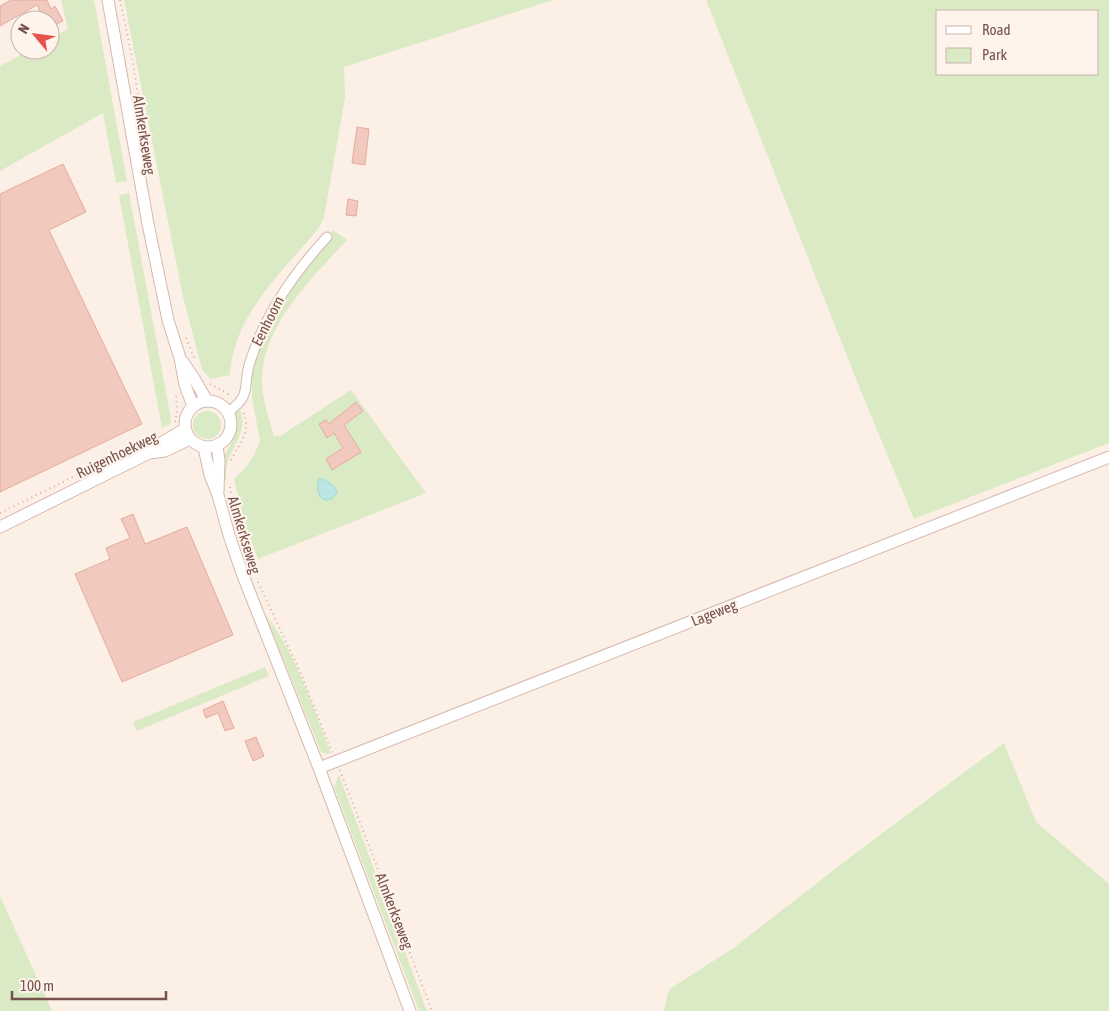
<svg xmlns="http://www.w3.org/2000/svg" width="1109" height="1011" viewBox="0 0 1109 1011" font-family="'Asap Condensed',sans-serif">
<rect width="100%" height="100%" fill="#fcf0e6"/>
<path fill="#daeac4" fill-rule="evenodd" d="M61,0H94L127,181L116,183L103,113L0,171V66L30,50H50V39L68,29Z
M124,0H553L344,67L345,98L324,217L318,229C282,272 233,316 230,375L210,379L202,369L183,297Z
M706,0H1109V443L914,519L860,389ZM938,11H1098V74H938Z
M129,193L171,419L170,424L162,428L119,195Z
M333,230L347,240C313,277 262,326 262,380C262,399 269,418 274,436H280L351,390L426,493L258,559L244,521L234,479L246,467L254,455L260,441L252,398V372L257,351L280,303Z
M240,410C247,428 237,440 230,456C226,463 226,471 226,480L225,481L222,461L235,435L237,424L235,414Z
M193 425a14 14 0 1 1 28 0a14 14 0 1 1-28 0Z
M265,614C297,654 312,706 331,753L327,754L321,752Z
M265,667L269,676L137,731L133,722Z
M1004,743L1036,822L1109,884V1011H664L668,992L671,988L732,949L861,849Z
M339,775L427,1011H419L334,787Z
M0,896L52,1011H0Z"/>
<path fill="#bae6e4" stroke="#a1d7d6" d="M319,478C327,481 334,484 337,492C332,503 320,503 318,490C317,487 318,481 319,478Z"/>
<path fill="#f1c9be" stroke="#e4ac9e" d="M11,0H47L51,9L55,6L63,21L53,26L47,15L43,17L37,5L0,26V6Z
M357,127L369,129L365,165L352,163Z
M63,164L86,212L49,230L142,424L0,492V194Z
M348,199L358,201L356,216L346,215Z
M356,402L363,411L344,425L361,452L332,470L326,459L343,448L334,433L327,438L319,424L326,420L329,424Z
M133,514L145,544L187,527L233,635L122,682L75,574L110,559L106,548L130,538L121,519Z
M223,701L234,728L225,731L218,713L206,718L203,710Z
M256,737L264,756L253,761L245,741Z"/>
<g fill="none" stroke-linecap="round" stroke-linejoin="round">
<defs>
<path id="street" d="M228,412C253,395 242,386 250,362C265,314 293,274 327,237"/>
<path id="secondary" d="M108,0L148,224L168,320L180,358L185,385L193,406
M183,362L195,380L207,401
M185 424a23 23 0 1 1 46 0a23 23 0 1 1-46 0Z
M217,446L219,460L218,491
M204,448L210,475L218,495L229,535L242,573L319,768L410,1011
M149,453L165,451L190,439
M0,527L149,453L161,443L185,429
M319,768L1109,457"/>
</defs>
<use href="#street" stroke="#d0b8af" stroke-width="11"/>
<use href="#secondary" stroke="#d6b8ae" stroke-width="13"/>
<path stroke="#d6aca1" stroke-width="2" stroke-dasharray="1 4" stroke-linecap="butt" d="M120,0L132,57L146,145
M186,338L195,359
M210,384L232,396
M175,422L177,412L176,393
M231,460C239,445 252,430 243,412
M230,487L234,509
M0,513L146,441
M258,582L301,674L332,752
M340,770L432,1011"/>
<use href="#street" stroke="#fff" stroke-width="9"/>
<use href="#secondary" stroke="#fff" stroke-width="11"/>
</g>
<g text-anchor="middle" stroke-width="4.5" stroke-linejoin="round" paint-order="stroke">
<g font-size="15" fill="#75524b" stroke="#fff4ec">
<text transform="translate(144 135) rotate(81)" y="5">Almkerkseweg</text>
<text transform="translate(268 321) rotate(-63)" y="5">Eenhoorn</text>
<text transform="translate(117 455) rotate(-26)" y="5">Ruigenhoekweg</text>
<text transform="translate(244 535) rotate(73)" y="5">Almkerkseweg</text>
<text transform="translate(714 613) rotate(-22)" y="5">Lageweg</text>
<text transform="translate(394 911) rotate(69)" y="5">Almkerkseweg</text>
</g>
</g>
<rect x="936" y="10" width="162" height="65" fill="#fff4ec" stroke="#c8b3ac"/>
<rect x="946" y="26" width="25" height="8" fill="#ffffff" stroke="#c8b3ac"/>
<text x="982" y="35" font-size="15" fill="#75524b">Road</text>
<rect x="946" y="48" width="25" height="15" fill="#daeac4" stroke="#c8b3ac"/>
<text x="982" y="60" font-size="15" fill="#75524b">Park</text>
<g transform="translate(35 35) rotate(299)"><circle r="24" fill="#fff4ec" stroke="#c8b3ac"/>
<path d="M0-4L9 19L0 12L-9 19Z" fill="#e5534c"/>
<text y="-8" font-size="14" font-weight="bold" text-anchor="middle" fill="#75524b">N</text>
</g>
<path d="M12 991v8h154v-8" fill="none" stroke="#75524b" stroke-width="2.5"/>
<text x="20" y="991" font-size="15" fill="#75524b" stroke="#fff4ec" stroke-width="4" paint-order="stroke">100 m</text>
</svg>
